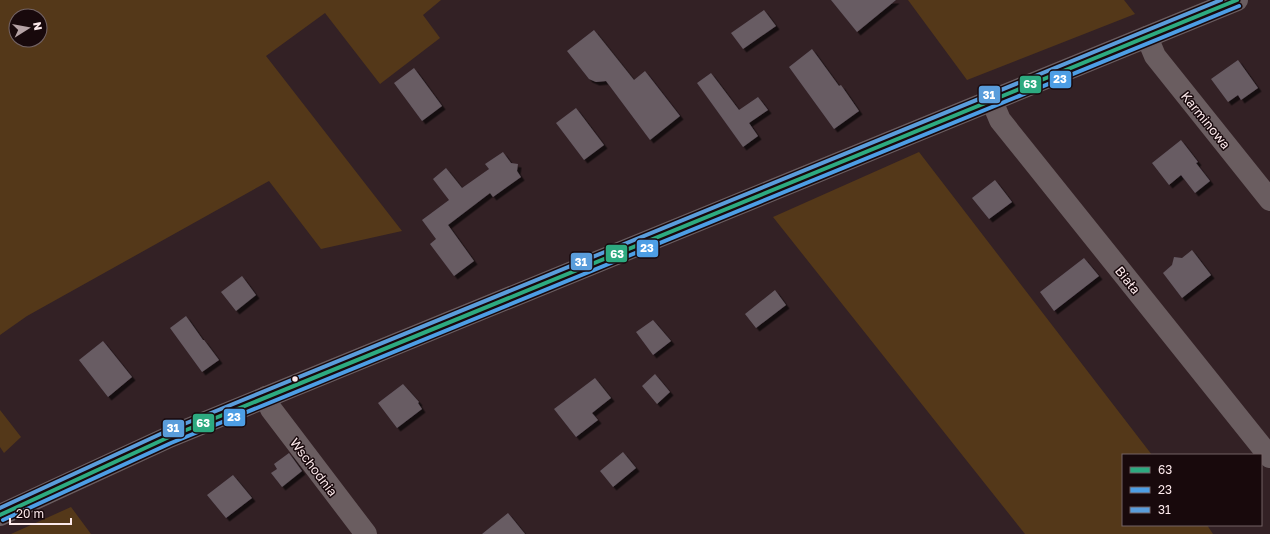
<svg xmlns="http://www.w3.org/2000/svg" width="1270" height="534" viewBox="0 0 1270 534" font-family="'Golos Text',sans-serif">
<defs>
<filter id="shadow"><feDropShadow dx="3.5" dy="3.5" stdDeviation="0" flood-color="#0009"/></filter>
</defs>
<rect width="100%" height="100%" fill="#332125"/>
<path fill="#543819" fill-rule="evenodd" d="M0,0H441L423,15L440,38L380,84L325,13L266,56L402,231L321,249L269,181L27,316L0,335ZM16,16H40V40H16Z
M908,0H1124L1135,14L967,80Z
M919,152L1152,455H1123V525H1207L1213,534H1025L773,217Z
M0,410L21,437L4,453L0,447Z
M71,507L91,534H11Z"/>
<path fill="#675b64" filter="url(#shadow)" d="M831,0H896L857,32Z
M764,10L776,26L743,49L731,33Z
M594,30L634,80L645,71L680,116L650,140L606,81L596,82L589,79L567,51Z
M812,49L839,86L841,85L859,111L834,129L789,67Z
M1238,60L1258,88L1241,100L1238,95L1228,102L1211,79Z
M414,68L442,106L422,121L394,83Z
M711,73L739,110L758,97L768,110L749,123L758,136L743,147L697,83Z
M576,108L604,145L584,160L556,123Z
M1181,140L1198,162L1196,163L1210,181L1195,193L1181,175L1169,185L1152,163Z
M503,152L511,163L518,164L517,171L521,177L493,197L490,193L448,225L474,261L454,276L430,244L436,239L422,220L449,200L433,179L446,168L462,188L489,169L485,164Z
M995,180L1012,202L989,219L972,198Z
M1192,250L1211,275L1182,298L1163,273L1172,265L1174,257L1182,258Z
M1084,258L1099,276L1054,311L1040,292Z
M242,276L256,295L236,311L221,292Z
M775,290L786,305L756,328L745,314Z
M186,316L203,340H204L219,360L202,372L170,328Z
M653,320L671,341L653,355L636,332Z
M103,341L132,377L108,397L79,360Z
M655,374L670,392L657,404L642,386Z
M595,378L611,398L592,413L598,420L576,437L554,409Z
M403,384L419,402L418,403L422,409L397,428L378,403Z
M623,452L636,468L613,487L600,471Z
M289,453L302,471L282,487L271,473L277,469L274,464Z
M233,475L252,498L226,518L207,495Z
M508,513L525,534H482Z"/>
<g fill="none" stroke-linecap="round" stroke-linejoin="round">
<path stroke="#6a5d60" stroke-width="22" d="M1147,37L1155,56L1270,200
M992,101L1000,120L1270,457
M266,397L271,409L366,534"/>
<path stroke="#6a5d60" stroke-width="22" d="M0,515L169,437L1237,0"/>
<defs>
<path id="bus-1" d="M0,515L169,437L1237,0"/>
<path id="bus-2" d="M3,520L171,443L1239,6"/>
<path id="bus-3" d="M0,508L167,431L1221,0"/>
</defs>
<use href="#bus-1" stroke="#18090c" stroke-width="7"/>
<use href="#bus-2" stroke="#18090c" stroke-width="7"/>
<use href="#bus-3" stroke="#18090c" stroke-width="7"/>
<use href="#bus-1" stroke="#2daa80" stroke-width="4"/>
<use href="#bus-2" stroke="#4d9ee5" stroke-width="4"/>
<use href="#bus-3" stroke="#5a9ddb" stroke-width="4"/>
</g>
<circle fill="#fce9eb" stroke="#18090c" stroke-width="1.5" cx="295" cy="379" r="3.5"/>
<g text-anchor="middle" stroke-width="3" stroke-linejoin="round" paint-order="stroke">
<g font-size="13" fill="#fce9eb" stroke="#18090c">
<text transform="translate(1206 120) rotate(51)" y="5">Karminowa</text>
<text transform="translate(1128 280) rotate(51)" y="5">Biała</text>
<text transform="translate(314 467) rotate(53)" y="5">Wschodnia</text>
</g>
</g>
<g stroke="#18090c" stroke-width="1.5">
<rect x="1049" y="70" width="23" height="19" rx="4" fill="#4d9ee5"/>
<rect x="1019" y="75" width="23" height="19" rx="4" fill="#2daa80"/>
<rect x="978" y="85" width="23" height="19" rx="4" fill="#5a9ddb"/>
<rect x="636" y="239" width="23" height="19" rx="4" fill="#4d9ee5"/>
<rect x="605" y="244" width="23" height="19" rx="4" fill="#2daa80"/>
<rect x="570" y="252" width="23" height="19" rx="4" fill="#5a9ddb"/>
<rect x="223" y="408" width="23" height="19" rx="4" fill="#4d9ee5"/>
<rect x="192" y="413" width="23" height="20" rx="4" fill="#2daa80"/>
<rect x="162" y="419" width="23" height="19" rx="4" fill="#5a9ddb"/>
</g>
<g font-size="11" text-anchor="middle" font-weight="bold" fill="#fff">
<text x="1060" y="83">23</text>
<text x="1030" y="88">63</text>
<text x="989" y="99">31</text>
<text x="647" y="252">23</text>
<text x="617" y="258">63</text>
<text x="581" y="266">31</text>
<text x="234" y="421">23</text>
<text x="203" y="427">63</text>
<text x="173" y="432">31</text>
</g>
<rect x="1122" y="454" width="140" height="72" fill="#18090c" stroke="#736365"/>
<rect x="1130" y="467" width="20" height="6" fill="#2daa80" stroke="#736365"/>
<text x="1158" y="474" font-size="12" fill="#fce9eb">63</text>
<rect x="1130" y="487" width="20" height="6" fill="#4d9ee5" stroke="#736365"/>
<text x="1158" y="494" font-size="12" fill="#fce9eb">23</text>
<rect x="1130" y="507" width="20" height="6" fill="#5a9ddb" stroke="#736365"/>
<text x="1158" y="514" font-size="12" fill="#fce9eb">31</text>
<g transform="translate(28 28) rotate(79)"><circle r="19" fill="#18090c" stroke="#736365"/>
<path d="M0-3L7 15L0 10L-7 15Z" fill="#b6a3a6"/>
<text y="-6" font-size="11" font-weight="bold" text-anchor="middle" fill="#fce9eb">N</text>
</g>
<path d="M10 518v6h61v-6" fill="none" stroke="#fce9eb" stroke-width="2"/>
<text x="16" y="518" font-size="12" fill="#fce9eb" stroke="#18090c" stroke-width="3" paint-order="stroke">20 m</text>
</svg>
